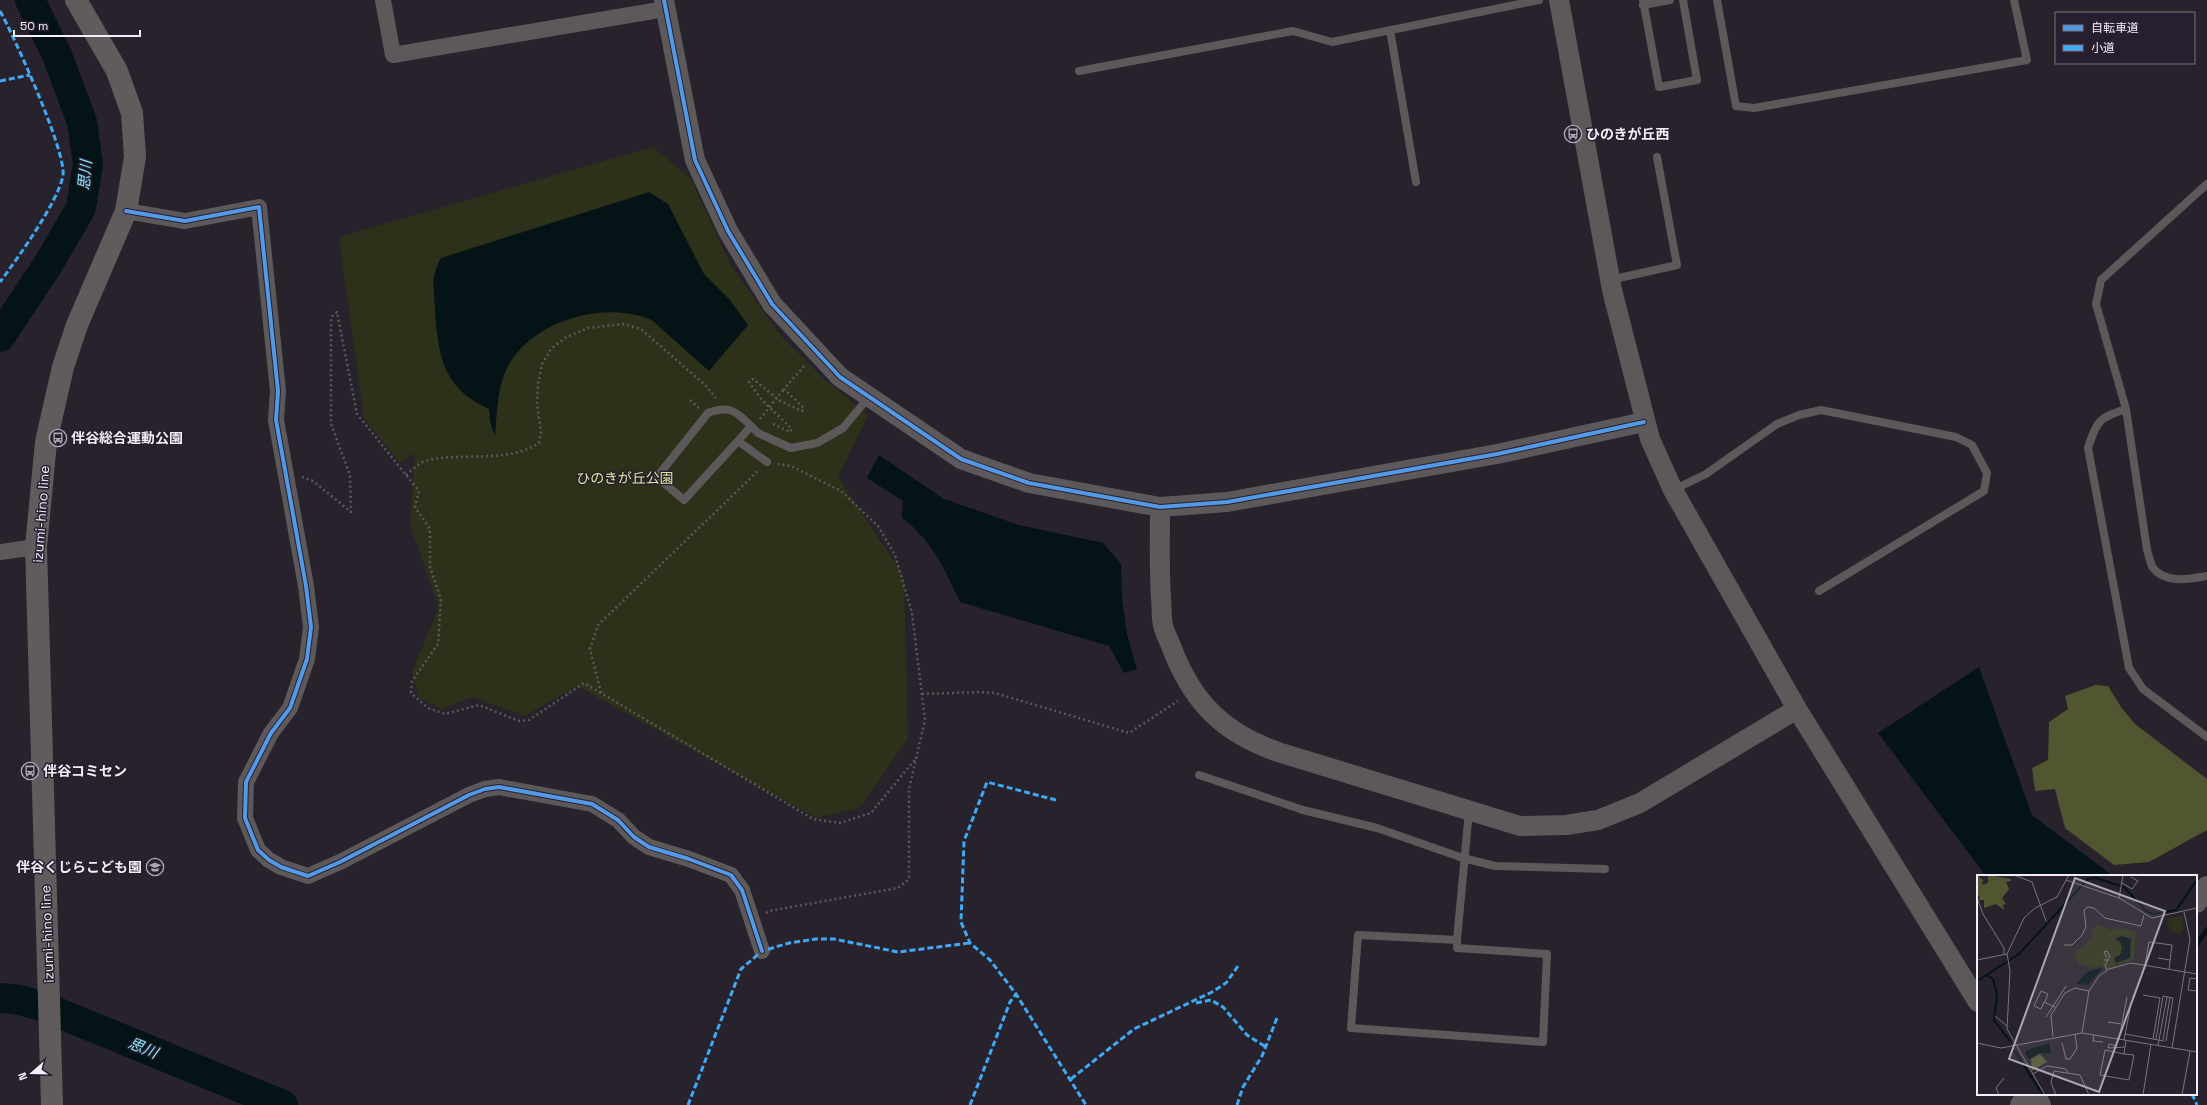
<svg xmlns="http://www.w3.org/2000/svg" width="2207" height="1105" viewBox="0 0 2207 1105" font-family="'Space Grotesk','Noto Sans JP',sans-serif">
<rect width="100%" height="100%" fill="#27222c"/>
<path fill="#2e3119" d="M653,147L691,179L730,264L781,336L824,379L868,415L838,477L904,577L908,738L861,807L816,818L577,686L525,716L473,697L441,709L419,697L412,672L439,607L410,525L415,453L400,463L364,418L339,237Z"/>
<path fill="#525630" d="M2095,685L2108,686L2121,707L2135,724L2207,779V830L2149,862L2114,865L2065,828L2055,789L2035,791L2032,768L2048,760L2049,722L2068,709L2065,696Z"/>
<path fill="#041316" d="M649,192L668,204L704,274L730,300L748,325L709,371C694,358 680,345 665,332C660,328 655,321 649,319C602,300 530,322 507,368C497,388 497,414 495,436L490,422L489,409C442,388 438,355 435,309C434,286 430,279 441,258Z
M879,455L944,499L1019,525L1103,543L1121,564L1122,599L1127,634L1137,669L1124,673L1109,646L960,602C946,571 931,539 902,518L903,501L867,478Z
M1979,667L2032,815L2113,876H1986L1878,733Z"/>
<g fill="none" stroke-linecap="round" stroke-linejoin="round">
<path stroke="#041316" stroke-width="5" d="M2196,945L2207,930"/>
<path stroke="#041316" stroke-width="30" d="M0,337L47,266L81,208L88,164L82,122L57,55L30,0
M0,998L20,1000L44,1007L283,1105"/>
<path stroke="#5b585b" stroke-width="2.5" stroke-dasharray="2 3" stroke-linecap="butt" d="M690,400L699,408
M760,419L784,389
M773,424L790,432L792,429L762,400L749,382L753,379L780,401L802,411L804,408L784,389L805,365
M406,475C412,470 421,461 429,460C465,452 506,464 539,443L541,433L537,403L538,384L542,364L551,349L565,338L588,328L623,324L641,329L705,385L716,398
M302,477L313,481L351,512L350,475L331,424V317L337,312L357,414L419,491L415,507L430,529V567L441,599L438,644L412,681L411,693L428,708L445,714L479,705L519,721L529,720L584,683L813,819L840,823L871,813L917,757
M601,693L590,649L598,625L758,471
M922,694L980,692L995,693L1129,733L1178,701
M766,913L769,911L898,888L909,879V789L925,720L912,613L895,555L878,526L841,491L791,466L778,464"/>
<path stroke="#5d595a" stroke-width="8" d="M1643,0L1659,87L1697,80L1683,0
M1717,0L1736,106L1754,108L2027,60L2014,0
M1643,5L1670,0
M1390,30L1416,182
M1079,71L1293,31L1332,42L1539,0
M2207,184L2101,280L2096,304L2126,409L2147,550C2149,555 2150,563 2153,568C2166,584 2189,579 2207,576
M1610,280L1677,265L1657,157
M2126,409C2099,418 2097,420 2088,448L2129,668L2143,689L2207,737
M738,441L684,500L657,477L708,413C730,405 736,411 751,426
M767,462L738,441L751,426L758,433L791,448L817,443L843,428L869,397
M1673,490L1706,474L1777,424L1799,415L1821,410L1956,437L1972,445L1987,473L1984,491L1819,591
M1199,775L1303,810L1377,828L1463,858L1495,866L1605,869
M1457,940L1358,935L1351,1028L1543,1042L1547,954L1457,948V940L1469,811"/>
<path stroke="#5d595a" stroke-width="16" d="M383,0L393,55L665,9
M126,211L185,221L259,207L278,391L276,420L306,586L311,627L307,659L290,708L271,733L246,782L245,818L258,850L269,860L281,867L308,876L340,862L469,795L485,789L499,787L592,804L618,820L634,837L649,847L689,859L731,875L742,890L762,951
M0,552L36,547"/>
<path stroke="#5d595a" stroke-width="20" d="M664,0L695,160L728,231L772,304L840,377L961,459L1029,483L1160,507L1227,502L1497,454L1644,422
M1559,0L1612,290L1650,439L1673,490L1797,709L1978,1002
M1160,507C1160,537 1159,567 1161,598C1162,606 1161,617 1163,625C1165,634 1170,642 1173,651C1194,704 1224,733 1278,752L1520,826L1566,825L1598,820L1640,803L1797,709
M2035,1094L2041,1105"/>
<path stroke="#605c5d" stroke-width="22" d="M2196,902L2207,887
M52,1105L36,547L46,442L63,367L77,325L126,211L135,157L132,113L117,71L76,0
M2021,1105L2031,1094"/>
<path stroke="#3fa9f5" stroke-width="3" stroke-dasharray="6 3" stroke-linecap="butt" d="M0,11C14,36 66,151 63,175C59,201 17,259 0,282
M0,81L30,75
M1056,800L987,782L964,841L961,922L970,943L990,960L1016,994L1086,1105
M1196,1003L1211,1000L1223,1007L1247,1035L1266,1047
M1071,1079L1134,1029L1212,992L1226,983L1238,966
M2192,1094L2197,1105
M688,1105L741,969L762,951L789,943L816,939H834L898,952L970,943
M970,1105L1010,1002L1016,994
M1237,1105L1243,1087L1262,1056L1277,1018"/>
<defs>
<path id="cycleway" d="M664,0L695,160L728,231L772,304L840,377L961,459L1029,483L1160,507L1227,502L1497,454L1644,422
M126,211L185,221L259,207L278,391L276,420L306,586L311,627L307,659L290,708L271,733L246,782L245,818L258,850L269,860L281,867L308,876L340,862L469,795L485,789L499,787L592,804L618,820L634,837L649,847L689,859L731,875L742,890L762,951"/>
</defs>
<use href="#cycleway" stroke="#271f2f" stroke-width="6"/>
<use href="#cycleway" stroke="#5399e6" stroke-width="4"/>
</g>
<defs>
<symbol id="bus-ring" viewBox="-11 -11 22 22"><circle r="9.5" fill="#271f2f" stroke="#aca7b2" stroke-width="1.5"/><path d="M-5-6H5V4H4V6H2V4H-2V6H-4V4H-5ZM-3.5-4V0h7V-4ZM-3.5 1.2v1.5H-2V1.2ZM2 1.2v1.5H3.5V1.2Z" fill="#aca7b2"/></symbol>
<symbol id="school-ring" viewBox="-11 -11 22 22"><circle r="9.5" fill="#271f2f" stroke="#aca7b2" stroke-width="1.5"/><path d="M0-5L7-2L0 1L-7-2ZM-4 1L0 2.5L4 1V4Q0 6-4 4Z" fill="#aca7b2"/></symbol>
</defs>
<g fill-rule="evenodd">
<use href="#bus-ring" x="1563" y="124" width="20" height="20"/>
<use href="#bus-ring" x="48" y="428" width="20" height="20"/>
<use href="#bus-ring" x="20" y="761" width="20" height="20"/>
<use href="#school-ring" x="145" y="857" width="20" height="20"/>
</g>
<g text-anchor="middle" stroke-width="3" stroke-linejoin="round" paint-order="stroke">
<g font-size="14" font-weight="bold" fill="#f4eefa" stroke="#271f2f" text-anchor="start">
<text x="1586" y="139">ひのきが丘西</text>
<text x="71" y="443">伴谷総合運動公園</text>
<text x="43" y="776">伴谷コミセン</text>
<text x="142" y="872" text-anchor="end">伴谷くじらこども園</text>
</g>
<g font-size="14" fill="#dde79c" stroke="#271f2f">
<text x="625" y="483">ひのきが丘公園</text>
</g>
<g font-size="14" fill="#f4eefa" stroke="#271f2f">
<text transform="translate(41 514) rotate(-86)" y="5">izumi-hino line</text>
<text transform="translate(47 934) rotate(-92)" y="5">izumi-hino line</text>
</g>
<g font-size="15" font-style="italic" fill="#83e7f8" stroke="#271f2f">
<text transform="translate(85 175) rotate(-85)" y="5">思川</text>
<text transform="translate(143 1048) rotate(22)" y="5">思川</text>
</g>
</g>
<g transform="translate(1977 875)">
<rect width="220" height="220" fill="#27222c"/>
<path d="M205,41L207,53L202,60L193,55L190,44ZM119,49L138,56L143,53L159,57L157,85L128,95L124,90L114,93L101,88L97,78L115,63L114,58Z" fill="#2e3119"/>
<path d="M0,0L6,5L5,10L11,8V0L34,4V6L29,7L32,14L25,23L29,29L26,30L27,35L19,29L7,33V25H1L3,23L0,19ZM63,179L70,187L55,196L54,184Z" fill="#525630"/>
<path d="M145,61L154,64L153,83L139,88L137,83L143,80L145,73L143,67L138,64ZM123,93L125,94L111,110L99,109L110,97ZM72,168L74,178H61L52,184L48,178L50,175Z" fill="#041316"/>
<path fill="none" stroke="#041316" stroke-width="2" d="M10,100L16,104L20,119L17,145L33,166M0,106L42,79L111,4L119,3L147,12L169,36L176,39L199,35L220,5M37,175L66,220"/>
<path fill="none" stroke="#79747e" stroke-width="1" d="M37,0L55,7L69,46M89,5L142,23L175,43L220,33M145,8L155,14L161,6L154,2M0,23L6,39L27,73V79M142,23L146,0M87,70H95L105,60L109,52L107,35L111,32L117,33L128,43L164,51L167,40M130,83L127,77L130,76L133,82L131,85M181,83L193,85M0,85L30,79M127,85H131L128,90L130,95M168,90L172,67L195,70L192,94M220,104L213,103L211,115L220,116M166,120L183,123M68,127L71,119L64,116L57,131L64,134L67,127L78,132M18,141L30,151M69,142L89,111M131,147L144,149M105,158L112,116L122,101L132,94L154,88L220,99M148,159L187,166M117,160L116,166L126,167M76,162L74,140L88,118L98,113L112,116M142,164L150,122M176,164L183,123M179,164L186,121L196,123L189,166M147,165L153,134M186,165L193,122M0,168L24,173L105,158L220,177M85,168L89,184H93L100,173L98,159M181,170L190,122M139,171L132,169L131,173L148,172M195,173L213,64L207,37M147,179L157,180L152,205L123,200L128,175L147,179L149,165M56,199L70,191L89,194L91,198M22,220L19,213L27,203M68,220L30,154L33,96L30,79L47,43L58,33L80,22L92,0M79,220L74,207L77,196L103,200L112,220M166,220L174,169M205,220L213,176"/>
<path fill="#aca7b2" fill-opacity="0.15" stroke="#aca7b2" stroke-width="2" d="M98,3L188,36L122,217L32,184Z"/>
<rect width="220" height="220" fill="none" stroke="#f4eefa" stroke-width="2"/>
</g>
<rect x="2055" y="12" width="140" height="52" fill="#271f2f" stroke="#797280"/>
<rect x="2063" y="25" width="20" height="6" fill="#5399e6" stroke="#797280"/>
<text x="2091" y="32" font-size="12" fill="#f4eefa">自転車道</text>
<rect x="2063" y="45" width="20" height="6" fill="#3fa9f5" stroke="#797280"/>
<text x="2091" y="52" font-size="12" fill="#f4eefa">小道</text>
<g transform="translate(32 1073) rotate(250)" stroke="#271f2f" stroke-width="3" paint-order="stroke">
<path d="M0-3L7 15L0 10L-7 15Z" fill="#f4eefa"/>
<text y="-6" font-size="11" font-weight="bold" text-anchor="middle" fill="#f4eefa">N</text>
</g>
<path d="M14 30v6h126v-6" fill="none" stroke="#f4eefa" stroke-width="2"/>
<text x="20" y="30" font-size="12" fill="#f4eefa" stroke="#271f2f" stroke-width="3" paint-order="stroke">50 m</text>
</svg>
